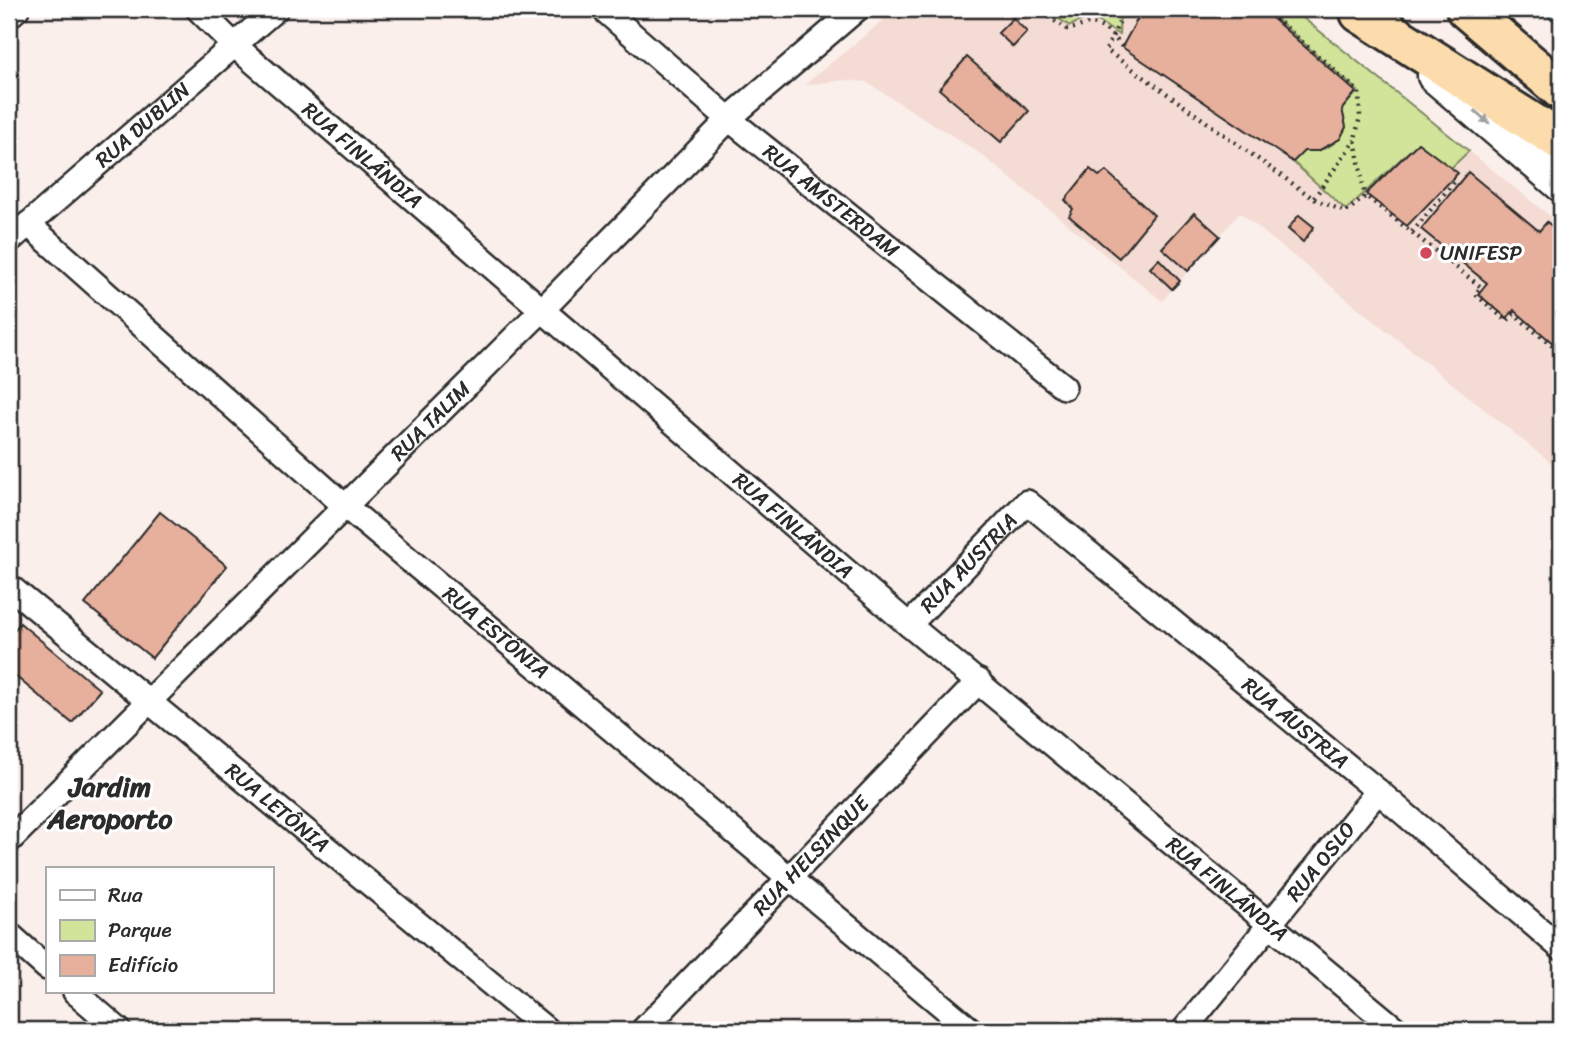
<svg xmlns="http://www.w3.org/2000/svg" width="1570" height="1039" viewBox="0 0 1570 1039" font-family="Sriracha,sans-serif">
<rect width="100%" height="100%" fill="#faefeb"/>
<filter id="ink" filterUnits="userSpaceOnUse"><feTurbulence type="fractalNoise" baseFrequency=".0143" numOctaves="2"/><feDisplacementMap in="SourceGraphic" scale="14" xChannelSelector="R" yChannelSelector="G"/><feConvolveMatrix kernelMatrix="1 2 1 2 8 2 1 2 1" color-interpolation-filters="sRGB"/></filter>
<g filter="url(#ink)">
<path fill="#f4dcd4" d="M897,9H1292L1561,225V471L1240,213L1162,301L978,152L866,82L845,80L804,85Z"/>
<path fill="#d1e499" stroke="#7e8862" stroke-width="2" d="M1044,9H1120L1119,35L1090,16L1070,26Z
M1265,9H1292L1469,151L1451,168L1418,143L1346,210L1293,162L1304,151C1325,152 1336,146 1346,127L1342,109L1358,91Z"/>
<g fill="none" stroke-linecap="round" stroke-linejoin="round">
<path stroke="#6693a0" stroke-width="8" d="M1545,9L1561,23"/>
</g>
<path fill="#e7b09d" stroke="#2b2b2b" stroke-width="2" d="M1143,9H1262L1356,92L1342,109L1346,127L1340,139L1318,151H1304L1293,162L1122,47Z
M1013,18L1027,32L1013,47L998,33Z
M967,57L1029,111L1001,142L939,89Z
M1418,143L1458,173L1407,226L1366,194Z
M1090,169L1099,176L1106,171L1154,215L1119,258L1069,216L1073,209L1065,200Z
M1468,172L1539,231L1547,222L1561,234V350L1514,310L1507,318L1478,294L1487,283L1421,229Z
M1194,213L1220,236L1188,271L1162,248Z
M1299,215L1314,227L1303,242L1288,229Z
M1159,259L1180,281L1172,289L1150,268Z
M160,512L227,566L152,658L85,604Z
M20,623L100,690L72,723L9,671V637Z"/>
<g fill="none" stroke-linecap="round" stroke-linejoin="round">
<defs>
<g id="street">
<path id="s1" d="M198,9L234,45L909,625L1397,1030"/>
<path id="s2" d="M603,9L729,119L1064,387"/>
<path d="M9,16L17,9"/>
<path id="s3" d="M28,224L346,507L971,1030"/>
<path id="s4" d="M9,241L276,9"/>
<path id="s5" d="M9,586L547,1030"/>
<path id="s6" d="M909,625L1027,502L1378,791L1561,948"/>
<path id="s7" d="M9,841L543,309L733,115L857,9"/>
<path d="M9,934L47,968"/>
<path d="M75,992L119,1030"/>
<path id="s8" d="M643,1030L979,681"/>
<path id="s9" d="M1184,1030L1378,791"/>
</g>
<path id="secondary" d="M1434,76L1561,185"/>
<path id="highway" d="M1466,9L1561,90
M1360,13L1561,141"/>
</defs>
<use href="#street" stroke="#2b2b2b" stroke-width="28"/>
<use href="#secondary" stroke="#2b2b2b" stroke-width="37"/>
<use href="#highway" stroke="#2b2b2b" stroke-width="44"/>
<path stroke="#2b2b2b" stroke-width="4.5" stroke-dasharray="2 5" stroke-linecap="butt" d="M1037,9L1067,29C1074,29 1077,27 1084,25C1100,20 1114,36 1122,47
M1120,9L1122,16L1106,50L1314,199L1346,212L1366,196L1481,287L1475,294L1507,321L1514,314L1561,353
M1265,9L1359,92L1360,116L1355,139L1365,197
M1453,178L1459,183
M1314,198L1355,140
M1412,232L1456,180"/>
<use href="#street" stroke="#fff" stroke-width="23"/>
<use href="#secondary" stroke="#fff" stroke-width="32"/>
<use href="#highway" stroke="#fcdcac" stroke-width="38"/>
</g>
<defs><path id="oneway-solid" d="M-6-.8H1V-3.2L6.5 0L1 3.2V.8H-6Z" transform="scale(1.75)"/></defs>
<use fill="#a0a0a0" href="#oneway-solid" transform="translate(1482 117) rotate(41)"/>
</g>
<circle fill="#d1495b" stroke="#fff" stroke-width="2.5" cx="1426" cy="253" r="7"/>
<g text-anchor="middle" stroke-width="6" stroke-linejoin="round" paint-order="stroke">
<g font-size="21" fill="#2b2b2b" stroke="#fff">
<text dy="7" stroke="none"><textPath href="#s4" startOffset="177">RUA DUBLIN</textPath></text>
<text dy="7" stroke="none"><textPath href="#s1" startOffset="220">RUA FINLÂNDIA</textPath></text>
<text dy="7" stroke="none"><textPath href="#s2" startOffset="298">RUA AMSTERDAM</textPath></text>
<text dy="7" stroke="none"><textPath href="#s7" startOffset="595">RUA TALIM</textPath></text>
<text dy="7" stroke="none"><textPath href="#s1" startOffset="788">RUA FINLÂNDIA</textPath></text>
<text dy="7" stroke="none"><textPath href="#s6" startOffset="86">RUA AUSTRIA</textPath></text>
<text dy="7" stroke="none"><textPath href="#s3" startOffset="621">RUA ESTÔNIA</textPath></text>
<text dy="7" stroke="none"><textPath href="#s6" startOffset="518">RUA ÁUSTRIA</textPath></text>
<text dy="7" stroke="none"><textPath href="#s5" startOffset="348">RUA LETÔNIA</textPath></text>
<text dy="7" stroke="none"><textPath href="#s8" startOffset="242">RUA HELSINQUE</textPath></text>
<text dy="7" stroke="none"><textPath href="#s9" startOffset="217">RUA OSLO</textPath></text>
<text dy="7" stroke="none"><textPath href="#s1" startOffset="1354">RUA FINLÂNDIA</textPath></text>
</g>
<g font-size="21" fill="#2b2b2b" stroke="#fff" text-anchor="start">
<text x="1440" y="260">UNIFESP</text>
</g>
<g font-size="28" font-weight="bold" fill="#2b2b2b" stroke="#fff">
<text x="110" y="796">Jardim<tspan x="110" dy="32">Aeroporto</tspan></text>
</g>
</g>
<rect width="1570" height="1039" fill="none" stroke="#fff" stroke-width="35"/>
<rect x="18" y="18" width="1535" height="1004" fill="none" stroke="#2b2b2b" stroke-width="2.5" filter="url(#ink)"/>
<rect x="46" y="867" width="228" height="126" fill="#ffffff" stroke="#aaaaaa" stroke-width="2"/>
<rect x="60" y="890" width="35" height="10" fill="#ffffff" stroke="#aaaaaa" stroke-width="2"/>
<text x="108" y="902" font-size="21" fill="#2b2b2b">Rua</text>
<rect x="60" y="920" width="35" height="21" fill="#d1e499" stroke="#aaaaaa" stroke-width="2"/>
<text x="108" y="937" font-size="21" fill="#2b2b2b">Parque</text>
<rect x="60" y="955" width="35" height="21" fill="#e7b09d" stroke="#aaaaaa" stroke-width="2"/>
<text x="108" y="972" font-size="21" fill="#2b2b2b">Edifício</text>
</svg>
